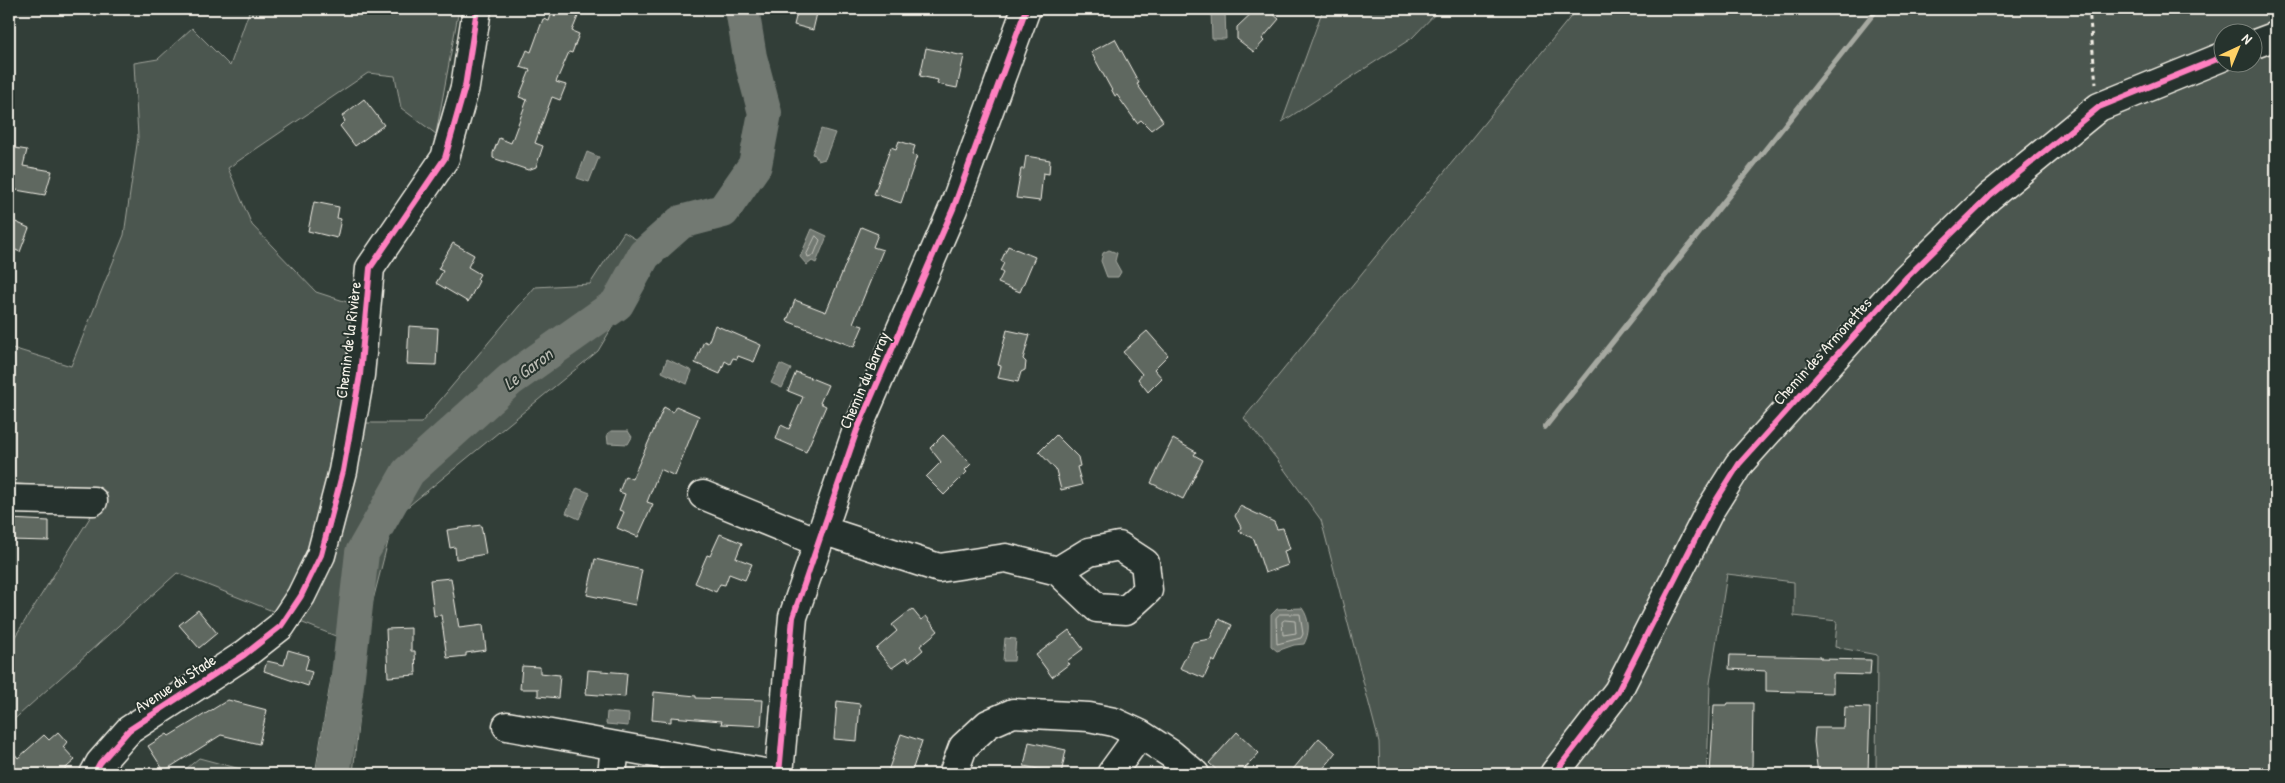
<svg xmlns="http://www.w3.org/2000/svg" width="2285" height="783" viewBox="0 0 2285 783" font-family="'Patrick Hand',sans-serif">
<rect width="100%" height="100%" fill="#323e38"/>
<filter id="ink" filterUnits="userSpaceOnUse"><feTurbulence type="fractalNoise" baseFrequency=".02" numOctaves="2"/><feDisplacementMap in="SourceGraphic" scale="10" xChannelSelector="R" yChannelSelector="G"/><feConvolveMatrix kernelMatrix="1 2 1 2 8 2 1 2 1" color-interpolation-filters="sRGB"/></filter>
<g filter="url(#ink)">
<path fill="#4c564f" stroke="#a0a49c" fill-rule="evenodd" d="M250,9H459L436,134L401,108L395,76L368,73L228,168L252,225L316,292L356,305L344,423H421L535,287L590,284L624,232L657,252L598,351L394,518L369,616L353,774H315L338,637L177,573L9,724V641L11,643L106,492L9,483V347L71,366L124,235L138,137L134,63L158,59L192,28L230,66Z
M1323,9H1440L1412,38L1282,122Z
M1577,9H2276V774H1876L1877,655L1835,647L1837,621L1794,616V582L1727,574L1710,683L1707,774H1380L1379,742L1321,520L1276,458L1244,418ZM2222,32H2252V62H2222Z
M199,758L259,774H180Z"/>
<path fill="#727972" stroke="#a6a9a1" d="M1225,11L1226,39H1212L1211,12Z
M821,129L835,133L825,159L818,161L815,155L812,154Z
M587,152L599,157L589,182L577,178Z
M812,229L827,236L816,263L812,261L807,265L800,257Z
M1109,250L1117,253L1115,261L1121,272L1118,277H1107L1101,261L1103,253Z
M667,359L692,371L687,384L662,372Z
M780,364L791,369L782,388L771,383Z
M611,431H628L632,437L628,444L608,443L607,434Z
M577,488L590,493L579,519L566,513Z
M1302,608C1310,619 1310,633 1304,644L1294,645L1277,651L1271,646V615L1277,609Z
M1005,638L1016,639L1014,661H1003Z
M607,712L629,714L628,726L606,724Z"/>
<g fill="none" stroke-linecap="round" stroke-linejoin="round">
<path stroke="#c0c1b9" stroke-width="1" d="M816,236L820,240L814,255L808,257L807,254Z
M1280,614H1300L1303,634L1301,638L1277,644L1276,618Z
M1285,620L1295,621L1296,633L1283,635L1282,622Z"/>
<path stroke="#a6a9a1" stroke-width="5.5" d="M1545,427L1877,9"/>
<path stroke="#727972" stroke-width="34" d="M333,774L346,693L362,553L408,472L510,380L617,304L644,255L681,222L723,211L755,165L765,113L750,57L742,9"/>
</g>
<path fill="#5f6861" stroke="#f4f1e8" d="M556,9H581L572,31L579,34L572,53L569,52L556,82L566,85L560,100L552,97L535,143L543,146L536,167L528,170L493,158V153L499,138L511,143L527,100L519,97L530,70L520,67L527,50L531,52L543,19L549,21L551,15L554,16Z
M798,9H818L813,30L794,25Z
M1256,9H1267L1279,19L1262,39L1264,41L1254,52L1237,39V27Z
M1115,39L1139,83L1137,84L1163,121L1151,130L1141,120L1137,123L1117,95L1115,96L1091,52Z
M926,48L964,56L957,88L937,84L938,80L920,76Z
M364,99L384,125L355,146L340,126L345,121L342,116Z
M899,141L915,146L912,155L917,156L901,203L874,194L891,147L896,149Z
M9,147L27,150L23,166L52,171L45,195L16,190L13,199H9Z
M1026,156L1050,160L1049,174L1043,173L1040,201L1016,198L1021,169H1024Z
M314,202L339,207L337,218L341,219L337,238L308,231Z
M9,219L29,228L20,252L9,247Z
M861,227L878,234L873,247L883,250L853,323L863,326L854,347L787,321L795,300L826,312Z
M453,243L474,255L468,267L480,274L477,279L479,281L468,302L436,283L443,271L438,269Z
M1008,246L1035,257L1020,292L998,283L1003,273L1000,271L1004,263L1001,261Z
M715,325L761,345L754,362L738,356L737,359L733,358L730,364L725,361L720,374L695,363L704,341L708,343Z
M409,326L438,328L436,365L407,364Z
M1007,330L1030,335L1023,359L1026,362L1025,370L1021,372L1018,382L998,378L1001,366L998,365Z
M1147,331L1168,355L1154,369L1162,378L1148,392L1138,379L1142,374L1123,352Z
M796,372L828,385L820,403L826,406L806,452L776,439L781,425L789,429L803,397L788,391Z
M676,406L699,416L675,476L660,469L647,502L653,504L638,537L617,528L624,512L619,510L625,494L619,492L625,476L632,479L664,407L673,412Z
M943,435L971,464L965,470L967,472L944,495L926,477L941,462L930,448Z
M1056,435L1078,457L1080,466L1077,467L1082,485L1061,490L1056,470L1039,452Z
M1173,439L1196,452L1194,455L1203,460L1183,499L1151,483Z
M1240,506L1274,522L1277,529L1283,528L1290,549L1284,551L1288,565L1265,573L1254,539L1239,531L1241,527L1235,516Z
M9,519L49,521V541L9,540Z
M481,525L486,554L456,559L455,547L450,548L447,530Z
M720,534L742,543L736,558L752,564L745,580L729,574L725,585L720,584L716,592L695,583L707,555L710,556Z
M595,559L642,570L635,605L587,595Z
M451,578L459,628L483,625L486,650L466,653V656L447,658L441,615L434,616L430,580Z
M912,609L921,620L926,616L938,631L920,646L923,650L909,662L906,658L892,668L876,649L897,631L892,625Z
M198,610L217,633L199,648L179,625Z
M1219,619L1232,625L1215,662L1212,660L1204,678L1180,668L1193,642L1210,639Z
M411,628V651H415L416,675L388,677L386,629Z
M1069,630L1083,649L1067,661L1069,664L1052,677L1036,655Z
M288,650L309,656L305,670L312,672L308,686L264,671L267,661L284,665Z
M1730,655L1821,657V659L1871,660L1870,675L1833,674V693L1766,691V671L1729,669Z
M522,666L540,667V673L560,675L558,698L538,696V689H520Z
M588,670L627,673L625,697L586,694Z
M654,692L696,696V698L763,700L761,726L721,724L722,721L671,717V722L652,720Z
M228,700L267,710L259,744L221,735L164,771L148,746L167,734L169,736Z
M837,701L860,704L857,741L834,739Z
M1728,703H1753L1752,768H1744L1743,774H1710L1714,705H1727Z
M1845,707L1870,708L1868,772L1845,771V774H1818L1814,742L1815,728H1844Z
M58,732L67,742L63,747L75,760L59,774H9V747L18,758L44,735L49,740Z
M1237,732L1259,753L1240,774H1221L1209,763Z
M901,734L922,741L911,774H896L888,771Z
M1319,738L1336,753L1329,762L1318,774H1289Z
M1029,742L1066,750L1061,774L1024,766Z"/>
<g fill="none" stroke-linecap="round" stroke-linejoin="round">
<defs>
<path id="minor" d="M2252,45L2276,36
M703,495L818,542
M9,499L93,501
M822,530L939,568L1006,558L1058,571L1097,608L1126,610L1148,590L1145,563L1119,546L1089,552L1058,571
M507,726L770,774
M94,774L100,763L129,730L244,655L281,626L301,596L321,555L343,471L360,375L370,268L445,158L465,87L477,9
M612,774L615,747
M779,774L793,617L857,430L953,209L1026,9
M953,774L963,747L988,724L1013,713L1089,717L1114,722L1140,734L1171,754L1195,774
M1111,774L1140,734
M1554,774L1618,691L1710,510L1739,464L1906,278L1989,197L2099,107L2222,57"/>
</defs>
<use href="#minor" stroke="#f4f1e8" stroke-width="31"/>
<path stroke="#f4f1e8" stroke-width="3" stroke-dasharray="4 4" stroke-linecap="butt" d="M2089,9L2096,84"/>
<use href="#minor" stroke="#26332d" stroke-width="28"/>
<defs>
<path id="cycleway" d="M94,774L100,763L129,730L244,655L281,626L301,596L321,555L343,471L360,375L370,268L445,158L465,87L477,9
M779,774L793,617L857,430L953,209L1026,9
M1554,774L1618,691L1710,510L1739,464L1906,278L1989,197L2099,107L2222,57"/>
</defs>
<use href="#cycleway" stroke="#26332d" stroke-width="9"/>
<use href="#cycleway" stroke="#ff80c0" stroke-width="6"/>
</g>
</g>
<g text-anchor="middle" stroke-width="4" stroke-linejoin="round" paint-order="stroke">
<g font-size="16" fill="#f4f1e8" stroke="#26332d">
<text transform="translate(348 340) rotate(-83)" y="6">Chemin de la Rivière</text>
<text transform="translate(1822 351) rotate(-48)" y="6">Chemin des Armonettes</text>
<text transform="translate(864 380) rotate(-67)" y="6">Chemin du Barray</text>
<text transform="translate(175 683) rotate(-33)" y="6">Avenue du Stade</text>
</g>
<g font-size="18" font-style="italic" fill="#babbb3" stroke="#26332d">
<text transform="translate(528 369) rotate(-37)" y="6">Le Garon</text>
</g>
</g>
<rect width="2285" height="783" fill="none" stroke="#26332d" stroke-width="30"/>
<rect x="15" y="15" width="2255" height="753" fill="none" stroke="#f4f1e8" stroke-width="2" filter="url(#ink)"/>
<g transform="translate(2238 48) rotate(44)"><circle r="24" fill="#26332d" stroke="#787f78"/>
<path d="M0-4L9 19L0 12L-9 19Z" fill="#ffd166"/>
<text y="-8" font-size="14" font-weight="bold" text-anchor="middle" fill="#f4f1e8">N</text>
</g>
</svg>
